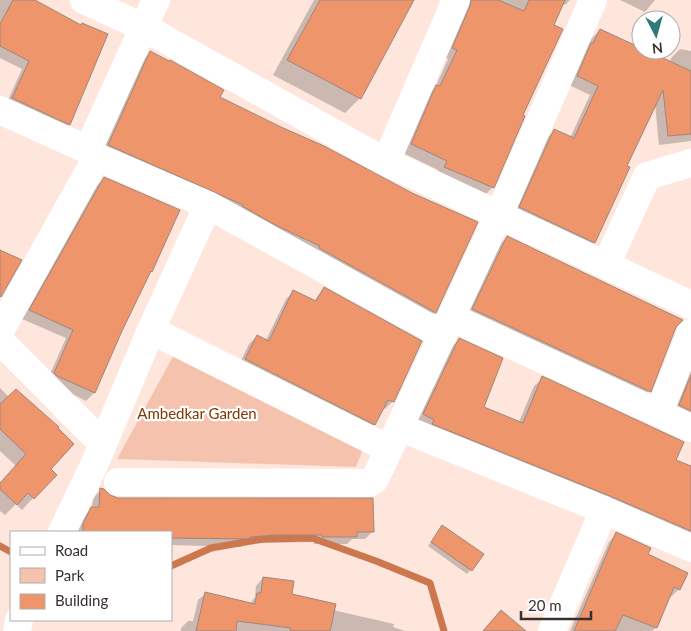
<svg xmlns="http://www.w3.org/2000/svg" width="691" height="631" viewBox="0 0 691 631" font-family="Lato,sans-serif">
<rect width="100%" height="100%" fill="#fee6dc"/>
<path fill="#f5c3ad" d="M177,349L363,449L356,467L117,459Z"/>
<path fill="#0003" d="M0,0H27L69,124L61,132L5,107L22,69L0,58Z
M314,0H413L360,98L345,113L273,75Z
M465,0H570L565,5L562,3L552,26L521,116L524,117L492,188L483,197L435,177L438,170L403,153L428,95L435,88L448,59L444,57Z
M620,0H655L645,12Z
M600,30L670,63L671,58L680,49L691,51V141L659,145L655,104L626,167L594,242L585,251L511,217L545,140L554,131L570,138L590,95L569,85L591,39Z
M150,53L219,98L411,194L477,223L435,312L427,320L100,153L142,61Z
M104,178L179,211L151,271L148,275L121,331L94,393L86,401L47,381L66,338L22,319L96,187Z
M507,237L675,327L649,391L641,400L464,318L498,246Z
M324,288L393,401L385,409L383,408L374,424L366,432L238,367L249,344L257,336L266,340L286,299L294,291L314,301Z
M459,339L482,407L519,422L534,386L543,378L674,461L691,468V538L415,423L451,348Z
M691,364V419L671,414Z
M0,388L9,397L49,469L33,498L22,510L16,504L5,515L0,511V484L16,466L0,451Z
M101,490L109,496L118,499L373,531L365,539H352L347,544H314V542L267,543L244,544L241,547L171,545V532H76L84,517L92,508L93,498Z
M439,530L482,555L467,574L428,546Z
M616,534L647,555L679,589L671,597L669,596L656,628L652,631H570L609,542Z
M263,578L291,595L333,610L394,624L393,627L405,631H181V628L188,621H193L198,600L206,593L250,604L255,597L256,586Z"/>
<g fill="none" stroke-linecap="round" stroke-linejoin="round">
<path stroke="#cc774e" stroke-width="7" d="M0,546L11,552
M171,566L211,548L263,539L312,538L376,561L430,583L444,631"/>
</g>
<path fill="#ee956c" stroke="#9c877e" d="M13,0H35L81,25L82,23L108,34L70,125L12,98L29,61L0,46V24Z
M320,0H414L361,99L287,60Z
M471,0H498L524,11L529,0H565L554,25L563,29L523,115L525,116L494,188L444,167L447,161L411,144L436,85L440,86L457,50L452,48L470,6Z
M600,29L641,48V50H646L691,71V134L668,136L663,90L627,166L630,167L595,243L519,207L554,129L574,138L598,86L577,76L591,43H593Z
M150,51L169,61L170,60L224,90L220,97L281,127L324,146L412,193L478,222L436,313L319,248L320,246L277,226L242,206L243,205L108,145Z
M104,177L180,210L152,272L151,271L122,331L95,393L57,376L54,373L73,330L29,310Z
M507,236L683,320L676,327L651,392L472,309Z
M0,250L22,260L1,297L0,296Z
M324,287L422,341L394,402L388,400L375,425L245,359L257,335L269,341L293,290L316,301Z
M459,338L503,358L484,407L523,423L542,376L684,442L676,460L691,466V531L610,496L432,424L434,420L423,414Z
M691,375V411L679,405Z
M16,389L59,427L58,428L74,444L51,469L57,475L34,499L28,493L17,505L0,489V483L26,454L0,429V404Z
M100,488L104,489L110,495L118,498H373L374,532H357V537H322V535H276L250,537V539L171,538V532H83V524L91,507H99Z
M442,525L484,554L472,571L431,542Z
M616,532L651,548L648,554L688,573L680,590L674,587L657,628L623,615L615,631H574Z
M263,577L294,581L292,594L336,604L330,631H290L291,628L237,621L236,631H196L205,592L255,604L257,593H261Z
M501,610L526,631H483Z"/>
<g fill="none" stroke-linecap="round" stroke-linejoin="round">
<path stroke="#fff" stroke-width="28" d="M84,0L143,27L386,162L691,305
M0,110L88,150L97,157L208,205L443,335
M88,150L156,0
M386,162L456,0
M606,265L647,176L691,163
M451,317L691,428
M151,330L389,449
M0,331L97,157
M0,341L102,443
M659,413L691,333
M399,427L604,510L691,548
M118,482L370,483L375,479L499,215L593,0
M62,532L95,463L151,330L208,205
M17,631L19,620
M552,631L604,510"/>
</g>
<g text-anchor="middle" stroke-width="4.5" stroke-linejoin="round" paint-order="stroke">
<g font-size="15" fill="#843504" stroke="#fff">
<text x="197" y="419">Ambedkar Garden</text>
</g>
</g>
<rect x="10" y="531" width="162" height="90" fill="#ffffff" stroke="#afacab"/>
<rect x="20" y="547" width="25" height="8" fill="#ffffff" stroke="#afacab"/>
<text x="55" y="556" font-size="15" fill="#38302c">Road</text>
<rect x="20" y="568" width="25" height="15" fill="#f5c3ad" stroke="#afacab"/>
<text x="55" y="581" font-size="15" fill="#38302c">Park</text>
<rect x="20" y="594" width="25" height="15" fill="#ee956c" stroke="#afacab"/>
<text x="55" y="606" font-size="15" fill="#38302c">Building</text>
<g transform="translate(656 35) rotate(174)"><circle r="24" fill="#ffffff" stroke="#afacab"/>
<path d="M0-4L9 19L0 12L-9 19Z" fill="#317a7a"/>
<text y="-8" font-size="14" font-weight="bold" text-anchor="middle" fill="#38302c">N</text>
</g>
<path d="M521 611v8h70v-8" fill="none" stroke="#38302c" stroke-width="2.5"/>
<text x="528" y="611" font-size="15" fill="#38302c" stroke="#ffffff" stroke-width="4" paint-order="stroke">20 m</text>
</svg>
